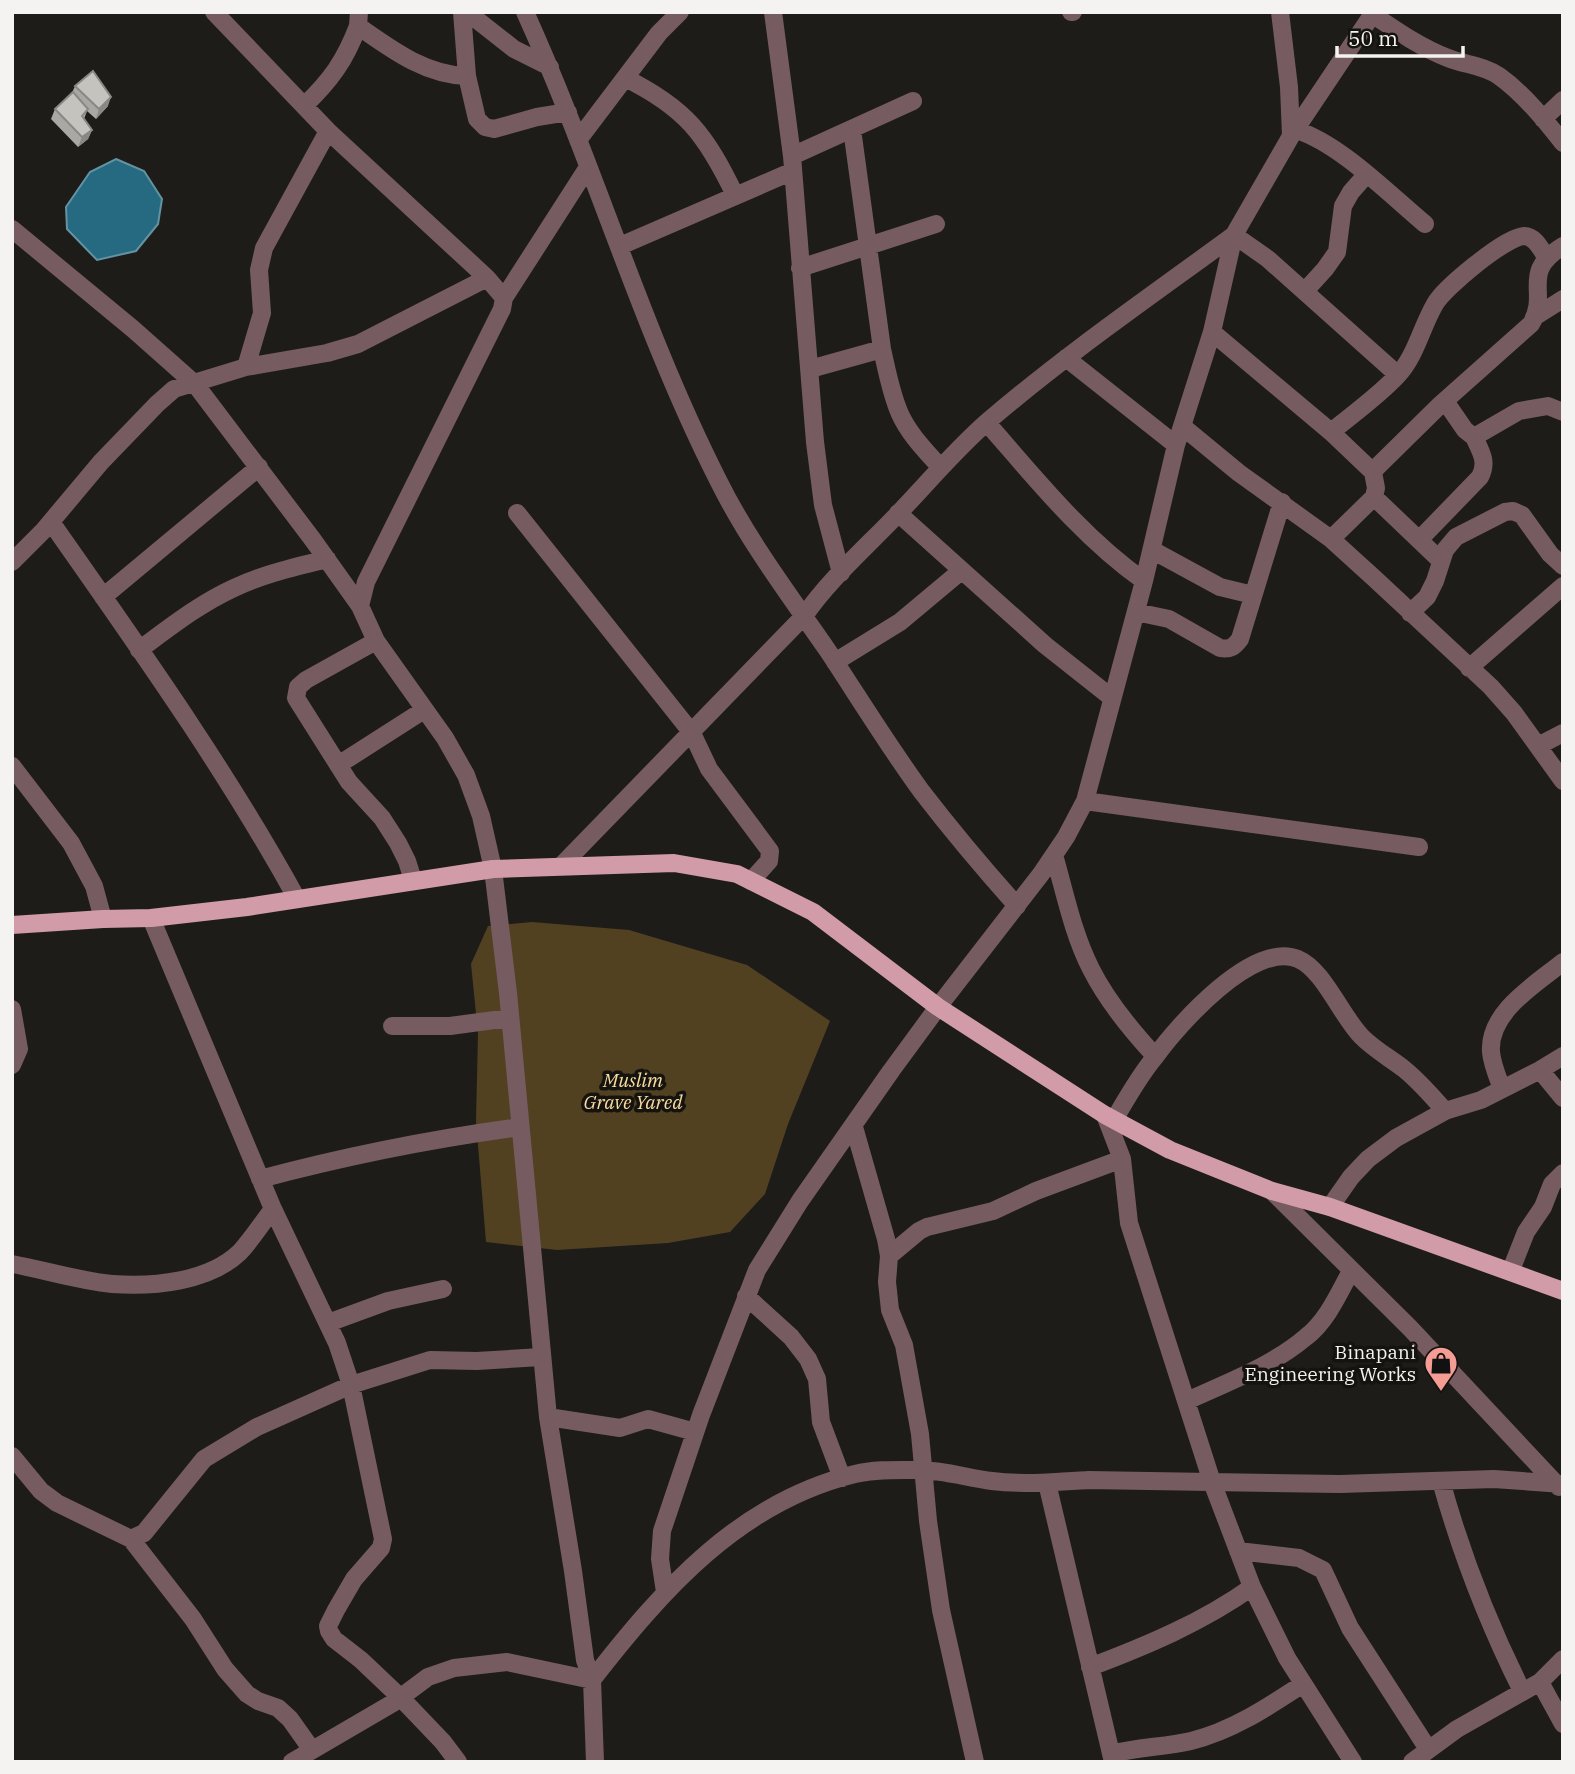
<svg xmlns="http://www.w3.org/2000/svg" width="1575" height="1774" viewBox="0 0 1575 1774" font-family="'IBM Plex Serif',serif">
<rect width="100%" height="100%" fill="#1e1c19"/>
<path fill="#514121" d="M532,922L629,930L747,965L830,1021L788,1124L765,1194L730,1232L668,1243L557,1250L486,1242L476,1121L478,1033L471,964L488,926Z"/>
<path fill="#256a81" stroke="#6393a3" stroke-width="2" d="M116,159L144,171L162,199L158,224L136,251L97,260L67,229L66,207L90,172Z"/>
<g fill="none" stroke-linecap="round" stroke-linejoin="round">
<path stroke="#765c61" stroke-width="18" d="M214,12L328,131L487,278L504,298L502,309L366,582L360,606L376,641L445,738L466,775L481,816L493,869L508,993L548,1417L573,1571L585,1660L592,1680L595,1762
M359,12L358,26C391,49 425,75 467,76
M462,12L467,76L477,119L485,127L494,129L537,117L568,112
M467,12L514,49L550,67
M525,12C595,166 642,331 719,482C749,542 790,596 828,651C859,698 889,747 922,792C952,831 984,869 1017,906
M773,12L792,156L815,442L823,505L841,573
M1071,12H1073
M1280,12L1289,87L1291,136
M1372,14C1397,31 1420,47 1448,58C1465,65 1483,65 1499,76C1523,93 1545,120 1563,143
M625,78C686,108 706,135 735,195
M304,106C330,81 345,61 358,26
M1543,119L1563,100
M852,129L882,349C887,371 891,394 900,414C909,434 925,450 940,467
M1296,130C1339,143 1389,194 1425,224
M578,140L659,33L680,12
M792,156L913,101
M12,229L133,329L195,384L313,540L360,606
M620,246L793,171
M800,268L936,224
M1305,291L1325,269L1337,252L1343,206L1351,192L1366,175
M504,298L588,167
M1536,316L1563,299
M1212,332L1331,432L1373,472
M1066,358L1176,445
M246,367L262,313L259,270L264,248L328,131
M810,369L882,349
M1445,401L1465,430L1474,437L1519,411L1548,406L1563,412
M987,423C1036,479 1083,538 1144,581
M1182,426L1239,473L1331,539L1374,578L1491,687L1514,713L1563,781
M1331,432C1353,414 1377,397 1397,376C1416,356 1421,328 1435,304C1444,288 1505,237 1524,236C1535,236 1541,249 1546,257
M1374,497L1441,561
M517,513L692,733L709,769L770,851L769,861L751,881
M898,513L1045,645L1112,698
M51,522C137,645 225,768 297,899
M1331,539L1374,497L1376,488L1373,472L1378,466L1440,405L1531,324C1550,292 1519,273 1563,246
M1419,540L1480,477C1488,462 1481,452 1474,437
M1152,550L1220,587L1253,595
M12,562L44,530L101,462L157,404L174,389L246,367L327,353L358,344L487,278
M103,597L259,467
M1136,612L1169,619L1220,648C1230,650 1234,647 1240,639L1282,502
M1410,613L1427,597L1435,581L1445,550L1456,537L1505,512L1513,511L1522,515L1550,554L1563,566
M376,641L306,680L298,687L296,698L349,782L382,818L398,843L407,861L413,880
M139,650C169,628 199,604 234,588C263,574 295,567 327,559
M835,662L900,622L961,571
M1469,668L1563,586
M1538,746L1563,733
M338,765L424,710
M12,766L71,843L94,886L103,919
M1085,801L1419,847
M1054,855C1065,893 1073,934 1091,969C1107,1001 1131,1030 1155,1056
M561,866L804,616C829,580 863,550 894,518C925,486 953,452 987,422C1065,355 1151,296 1234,235L1268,259L1398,375
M151,918L273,1209L337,1343L351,1385L383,1539L381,1548L354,1579L336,1610L328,1626L329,1631L334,1639L361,1660L400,1697L443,1742L458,1762
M12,1009L19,1049L12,1065
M392,1026H450L510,1018
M1540,1070L1563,1098
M1502,1089C1498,1078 1492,1064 1491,1052C1488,1012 1536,984 1563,962
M1114,1120C1127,1098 1139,1076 1155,1057C1178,1025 1253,940 1298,959C1324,970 1341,1016 1362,1037C1375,1050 1390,1058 1404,1069C1420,1082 1432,1096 1445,1111
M854,1127L886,1239L889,1256L887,1282L890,1310L904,1345L920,1434L928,1521L941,1610L975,1762
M1122,1159L1129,1223L1212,1482L1252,1587L1287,1658L1353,1762
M260,1179C346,1156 431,1139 520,1127
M1272,1191L1410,1328L1559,1487
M1330,1207L1351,1177L1368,1159L1396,1138L1445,1111L1481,1100L1540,1070L1563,1056
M889,1256L919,1231L927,1227L993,1211L1036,1191L1122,1159L1105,1115
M12,1264C45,1270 79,1281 112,1284C154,1287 209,1282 240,1252C252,1239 262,1223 273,1209
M1511,1270L1526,1232L1543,1207L1552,1184L1563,1173
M746,1296L791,1337L808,1359L817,1379L821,1422L842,1478
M328,1323L388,1301L443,1289
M1187,1401C1228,1382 1272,1366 1306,1337C1327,1321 1339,1293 1351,1271
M548,1417L620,1428L648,1419L695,1432
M12,1456L41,1491L57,1503L131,1539L144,1533L204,1459L257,1427L351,1385L430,1360L477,1361L541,1357
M1441,1481C1462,1557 1487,1621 1522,1691
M1047,1483L1113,1762
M131,1539L193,1619L225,1669L247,1694L258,1701L278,1708L290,1719L312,1750
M1238,1551L1299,1558L1323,1570L1350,1628L1428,1749
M665,1592L660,1559L662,1531L701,1415L757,1270L800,1201L891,1071L938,1007L1041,874L1066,837L1085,801L1144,581L1176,445L1212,332L1234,235L1291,136L1374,12
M1090,1667C1146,1646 1203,1622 1252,1587
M1540,1682L1563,1724
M1111,1754C1137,1747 1165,1747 1191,1741C1232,1731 1268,1707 1303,1684
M292,1762L393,1703L428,1677L454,1668L507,1662L592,1680C662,1590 739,1502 855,1474C875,1469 898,1470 918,1470C943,1470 968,1478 992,1481C1023,1485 1056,1482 1088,1480L1340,1484L1494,1479L1563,1484
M1412,1762L1457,1729L1540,1682L1563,1659"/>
<path stroke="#d19ca8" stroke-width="18" d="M12,925L103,919L151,918L247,907L493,869L674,863L737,874L813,912L938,1007L1105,1115L1170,1150L1272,1191L1330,1207L1563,1291"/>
</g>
<path fill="#a9a8a3" d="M75,86L108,106L96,119L87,111L84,119L92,130L88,139L78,147L51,119L55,109L72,93Z"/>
<path fill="#8a8885" d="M111,97L108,106L96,119L99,109Z
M92,130L88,139L78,147L82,137Z"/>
<path fill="#c5c3be" stroke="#8a8885" stroke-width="2" d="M93,71L111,97L99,109L75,86Z
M73,92L88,109L82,116L92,130L82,137L55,109Z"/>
<defs>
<symbol id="shop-pin" viewBox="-11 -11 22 30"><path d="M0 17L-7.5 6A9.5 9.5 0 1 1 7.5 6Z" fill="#f59c94" stroke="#141310"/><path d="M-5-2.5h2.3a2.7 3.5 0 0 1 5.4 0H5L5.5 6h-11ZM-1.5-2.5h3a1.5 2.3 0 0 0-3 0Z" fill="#111"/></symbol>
</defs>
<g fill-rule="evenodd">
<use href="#shop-pin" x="1422" y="1344" width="38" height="52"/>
</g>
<g text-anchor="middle" stroke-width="7" stroke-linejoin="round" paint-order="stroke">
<g font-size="19" font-style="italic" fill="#fbdc9f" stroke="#141310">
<text x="633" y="1087">Muslim<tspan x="633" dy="22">Grave Yared</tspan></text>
</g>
<g font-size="19" fill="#f4f3f1" stroke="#141310" text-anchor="end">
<text x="1416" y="1359">Binapani<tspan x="1416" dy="22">Engineering Works</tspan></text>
</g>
</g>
<rect width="1575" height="1774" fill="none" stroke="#f4f3f1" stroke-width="28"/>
<path d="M1337 46v10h126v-10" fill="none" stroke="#f4f3f1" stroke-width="3.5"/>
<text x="1348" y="46" font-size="21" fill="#f4f3f1" stroke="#141310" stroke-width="5" paint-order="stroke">50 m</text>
</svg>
